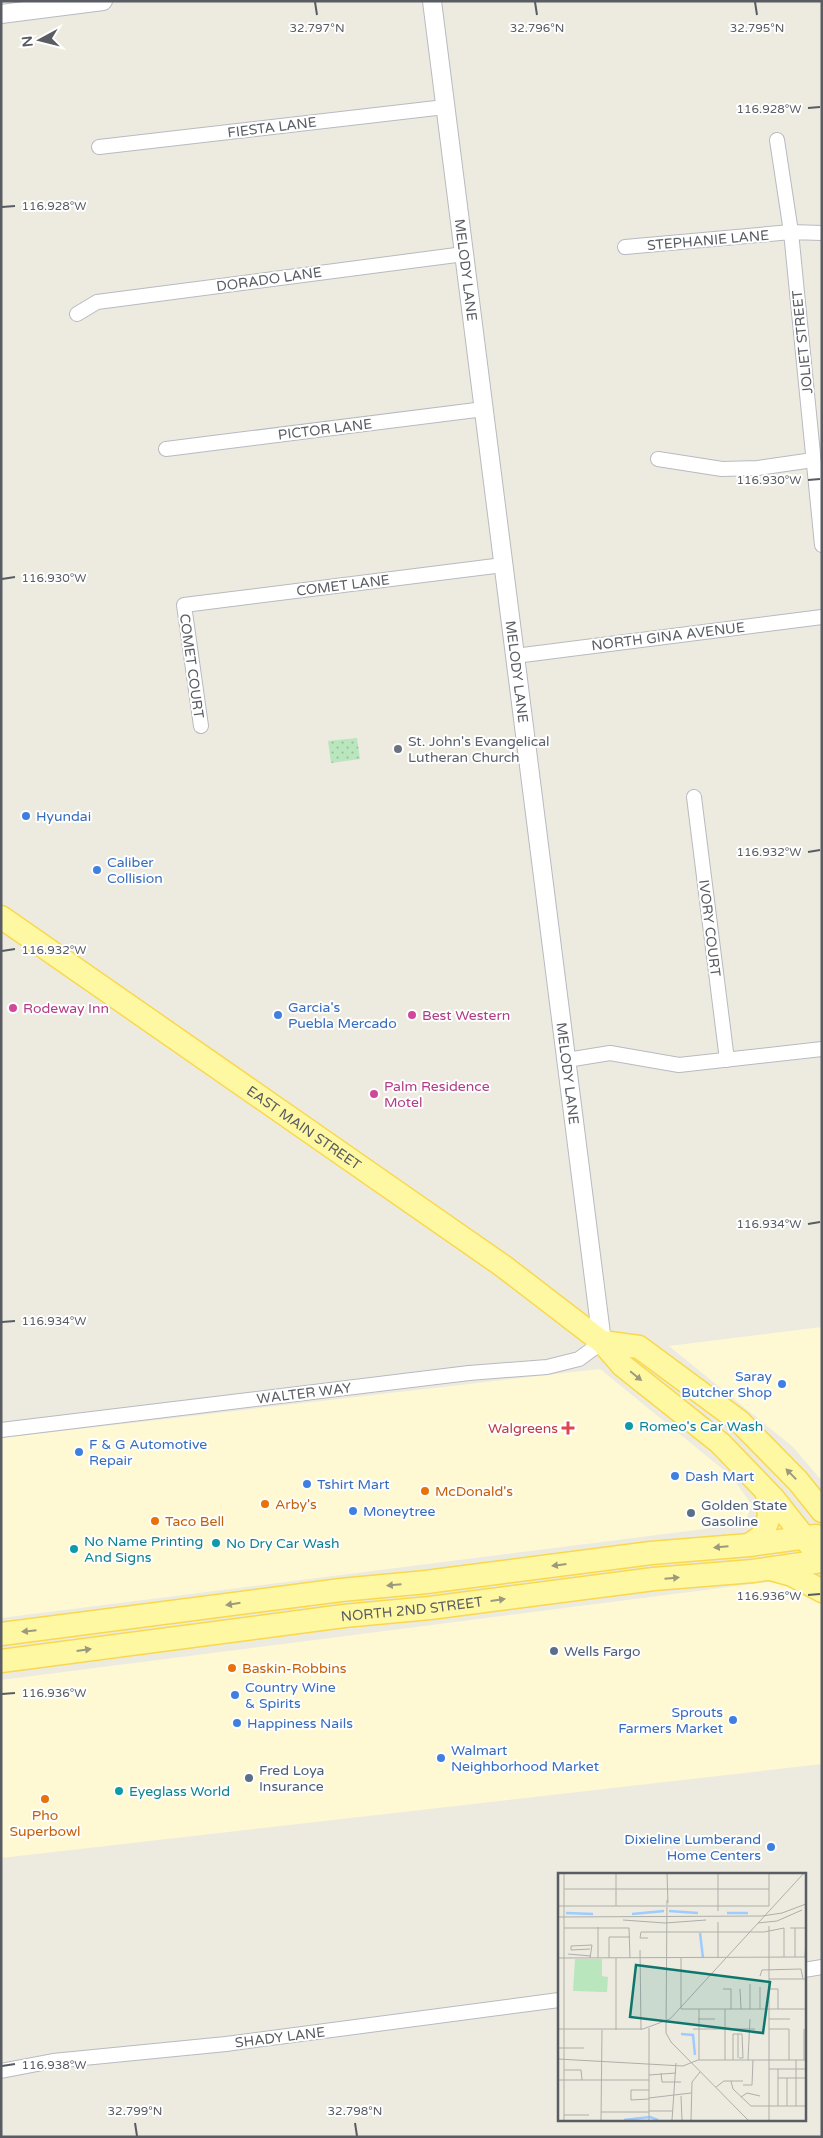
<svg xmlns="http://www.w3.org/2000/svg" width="823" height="2138" viewBox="0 0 823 2138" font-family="'Varela Round',sans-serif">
<defs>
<pattern id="park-dots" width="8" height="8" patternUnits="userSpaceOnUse" patternTransform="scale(1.25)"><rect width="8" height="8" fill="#bae6be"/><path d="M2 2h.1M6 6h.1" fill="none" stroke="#9abe9e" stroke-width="1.8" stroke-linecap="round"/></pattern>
</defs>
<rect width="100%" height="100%" fill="#edebe0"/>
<path fill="#fff9d3" d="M822,1327V1481L793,1447L669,1346Z
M600,1369L731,1476L752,1505L744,1524L1,1618V1438Z
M808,1577L822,1588V1764L1,1858V1680Z"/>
<path fill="url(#park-dots)" d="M357,738L360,759L331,763L328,741Z"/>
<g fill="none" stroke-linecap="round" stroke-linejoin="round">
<defs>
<path id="minor" d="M777,140L791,232L822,545
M99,147L445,107
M625,247L791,232L822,233
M77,314L97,302L464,254
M166,449L484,409
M658,459L722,469L758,468L813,460
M515,656L822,617
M201,726L184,605L503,565
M694,797L727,1060
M567,1060L610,1053L679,1065L822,1049
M1,1430L469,1373L547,1367L579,1359L602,1342
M804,1970L822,1967
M1,2071L53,2061L226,2044L559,2000"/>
<g id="tertiary">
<path id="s1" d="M432,1L602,1342"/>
<path d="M1,14L103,1"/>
</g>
<g id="primary">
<path id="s2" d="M1,917L503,1266L602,1342L623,1366L720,1443L774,1499L822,1560"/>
<path d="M602,1342L639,1347L739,1421L798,1481L822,1511"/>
<path d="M749,1545L762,1536L769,1517L767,1492"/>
<path d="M774,1570L792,1575L822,1591"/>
<path d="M1,1634L341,1590L426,1582L651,1553L749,1545L816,1536"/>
<path id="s3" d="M1,1661L344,1616L430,1608L654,1579L753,1571L822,1561"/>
</g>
</defs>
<use href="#minor" stroke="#b8bac0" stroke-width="16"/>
<use href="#tertiary" stroke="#b8bac0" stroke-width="20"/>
<use href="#primary" stroke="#f9d84d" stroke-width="25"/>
<use href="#minor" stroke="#fff" stroke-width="14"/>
<use href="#tertiary" stroke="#fff" stroke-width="18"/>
<use href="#primary" stroke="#fff8a3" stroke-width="22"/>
</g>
<defs><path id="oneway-solid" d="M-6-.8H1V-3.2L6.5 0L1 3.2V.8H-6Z" transform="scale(1.25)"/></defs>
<g fill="#9b9a7c">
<use href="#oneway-solid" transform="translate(636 1376) rotate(39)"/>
<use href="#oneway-solid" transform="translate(791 1474) rotate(-134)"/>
<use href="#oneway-solid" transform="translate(721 1547) rotate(175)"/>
<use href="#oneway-solid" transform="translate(559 1565) rotate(173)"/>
<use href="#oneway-solid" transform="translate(672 1578) rotate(-5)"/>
<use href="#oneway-solid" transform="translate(394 1585) rotate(175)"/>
<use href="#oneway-solid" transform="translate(498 1600) rotate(-8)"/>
<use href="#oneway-solid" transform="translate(233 1604) rotate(171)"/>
<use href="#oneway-solid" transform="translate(29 1631) rotate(174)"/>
<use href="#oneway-solid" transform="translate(84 1650) rotate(-8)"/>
</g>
<path fill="none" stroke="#595c62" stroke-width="2" d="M315,2L317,15M535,2L537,15M755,2L757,15M808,108L820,107M2,207L15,206M808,480L820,479M2,579L15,577M808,852L820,850M2,951L15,949M808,1224L820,1222M2,1322L15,1321M808,1595L820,1594M2,1694L15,1693M2,2066L15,2064M135,2123L137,2136M355,2123L357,2136"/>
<circle fill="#6b7280" stroke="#fff" stroke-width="2" cx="398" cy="749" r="5"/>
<g fill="#3f7fe0" stroke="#fff" stroke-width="2">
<circle cx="26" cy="816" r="5"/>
<circle cx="97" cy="870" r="5"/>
<circle cx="278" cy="1015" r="5"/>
<circle cx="782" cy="1384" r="5"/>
<circle cx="79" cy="1452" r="5"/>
<circle cx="675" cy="1476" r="5"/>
<circle cx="307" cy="1484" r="5"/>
<circle cx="353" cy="1511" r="5"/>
<circle cx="235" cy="1695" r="5"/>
<circle cx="733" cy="1720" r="5"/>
<circle cx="237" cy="1723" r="5"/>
<circle cx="441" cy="1758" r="5"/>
<circle cx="771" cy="1847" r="5"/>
</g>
<g fill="#d1479c" stroke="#fff" stroke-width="2">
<circle cx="13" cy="1008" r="5"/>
<circle cx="412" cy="1015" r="5"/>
<circle cx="374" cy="1094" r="5"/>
</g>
<g fill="#0f9aa8" stroke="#fff" stroke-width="2">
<circle cx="629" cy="1426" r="5"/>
<circle cx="216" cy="1543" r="5"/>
<circle cx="74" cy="1549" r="5"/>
<circle cx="119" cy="1791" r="5"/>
</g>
<path fill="#e0444e" stroke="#fff" stroke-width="2" d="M565.5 1420.5h5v5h5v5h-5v5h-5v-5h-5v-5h5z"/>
<g fill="#e8710a" stroke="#fff" stroke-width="2">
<circle cx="425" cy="1491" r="5"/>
<circle cx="265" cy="1504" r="5"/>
<circle cx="155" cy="1521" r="5"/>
<circle cx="232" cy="1668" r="5"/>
<circle cx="45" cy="1799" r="5"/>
</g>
<g fill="#5c6f8a" stroke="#fff" stroke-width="2">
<circle cx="691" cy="1513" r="5"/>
<circle cx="554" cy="1651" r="5"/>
<circle cx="249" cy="1778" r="5"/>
</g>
<g text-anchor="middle" stroke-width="4" stroke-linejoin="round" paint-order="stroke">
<g font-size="14" fill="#595c62" stroke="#fff">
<text transform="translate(272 127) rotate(-7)" y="5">FIESTA LANE</text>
<text transform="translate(708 240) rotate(-5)" y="5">STEPHANIE LANE</text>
<text dy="5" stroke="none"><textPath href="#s1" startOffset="271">MELODY LANE</textPath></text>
<text transform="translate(269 279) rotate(-8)" y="5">DORADO LANE</text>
<text transform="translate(802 342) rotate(-96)" y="5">JOLIET STREET</text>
<text transform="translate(325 429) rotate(-7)" y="5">PICTOR LANE</text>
<text transform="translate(343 585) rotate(-7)" y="5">COMET LANE</text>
<text transform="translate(668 636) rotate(-7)" y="5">NORTH GINA AVENUE</text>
<text transform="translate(192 666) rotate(82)" y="5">COMET COURT</text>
<text dy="5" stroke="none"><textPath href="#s1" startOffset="676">MELODY LANE</textPath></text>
<text transform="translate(710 928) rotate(83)" y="5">IVORY COURT</text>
<text dy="5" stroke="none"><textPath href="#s1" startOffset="1081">MELODY LANE</textPath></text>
<text dy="5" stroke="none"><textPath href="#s2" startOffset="369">EAST MAIN STREET</textPath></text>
<text transform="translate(304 1393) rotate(-7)" y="5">WALTER WAY</text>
<text dy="5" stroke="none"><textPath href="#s3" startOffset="414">NORTH 2ND STREET</textPath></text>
<text transform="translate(280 2037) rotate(-7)" y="5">SHADY LANE</text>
</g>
<g font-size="14" fill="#5b616d" stroke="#fff" text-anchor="start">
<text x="408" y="746">St. John's Evangelical<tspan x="408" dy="16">Lutheran Church</tspan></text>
</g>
<g font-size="14" fill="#366cbe" stroke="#fff" text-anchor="start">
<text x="36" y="821">Hyundai</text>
<text x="107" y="867">Caliber<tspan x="107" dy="16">Collision</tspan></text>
<text x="288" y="1012">Garcia's<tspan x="288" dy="16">Puebla Mercado</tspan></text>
<text x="772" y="1381" text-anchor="end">Saray<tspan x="772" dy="16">Butcher Shop</tspan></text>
<text x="89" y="1449">F &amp; G Automotive<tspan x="89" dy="16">Repair</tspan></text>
<text x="685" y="1481">Dash Mart</text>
<text x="317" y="1489">Tshirt Mart</text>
<text x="363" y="1516">Moneytree</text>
<text x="245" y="1692">Country Wine<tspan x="245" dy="16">&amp; Spirits</tspan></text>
<text x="723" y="1717" text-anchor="end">Sprouts<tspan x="723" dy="16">Farmers Market</tspan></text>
<text x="247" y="1728">Happiness Nails</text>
<text x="451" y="1755">Walmart<tspan x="451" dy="16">Neighborhood Market</tspan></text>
<text x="761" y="1844" text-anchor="end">Dixieline Lumberand<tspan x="761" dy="16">Home Centers</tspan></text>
</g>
<g font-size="14" fill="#b23c85" stroke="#fff" text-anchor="start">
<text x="23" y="1013">Rodeway Inn</text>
<text x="422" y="1020">Best Western</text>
<text x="384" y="1091">Palm Residence<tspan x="384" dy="16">Motel</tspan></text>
</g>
<g font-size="14" fill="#0d838f" stroke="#fff" text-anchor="start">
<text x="639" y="1431">Romeo's Car Wash</text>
<text x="84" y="1546">No Name Printing<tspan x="84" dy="16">And Signs</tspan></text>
<text x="226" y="1548">No Dry Car Wash</text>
<text x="129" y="1796">Eyeglass World</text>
</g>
<g font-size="14" fill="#be3a42" stroke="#fff" text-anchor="end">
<text x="558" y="1433">Walgreens</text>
</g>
<g font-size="14" fill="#c56008" stroke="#fff" text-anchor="start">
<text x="435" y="1496">McDonald's</text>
<text x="275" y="1509">Arby's</text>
<text x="165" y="1526">Taco Bell</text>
<text x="242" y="1673">Baskin-Robbins</text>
<text x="45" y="1820" text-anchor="middle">Pho<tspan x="45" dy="16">Superbowl</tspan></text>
</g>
<g font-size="14" fill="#4e5e75" stroke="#fff" text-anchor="start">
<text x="701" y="1510">Golden State<tspan x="701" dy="16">Gasoline</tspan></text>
<text x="564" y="1656">Wells Fargo</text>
<text x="259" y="1775">Fred Loya<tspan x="259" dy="16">Insurance</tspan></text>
</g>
</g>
<g transform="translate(558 1873)">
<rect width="248" height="248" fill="#edebe0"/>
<path d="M17,86H44V103L50,104L49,119L15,118Z" fill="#bae6be"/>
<path d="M33 111a8 8 0 1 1 16 0a8 8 0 1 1-16 0Z" fill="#bae6be"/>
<path fill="none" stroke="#9eccff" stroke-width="2.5" d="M111,38L140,40M8,40L35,41M169,40H190M74,41L106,38M142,60L145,85M123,161L135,162L137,182M66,247L92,244L100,247"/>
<path fill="none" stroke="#aeaeaa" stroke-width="1" d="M6,0V247M58,0V33M109,0L110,30M211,0V33M6,16H211M109,27L108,160L113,169L190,247M0,33H108M110,33H211M160,38V0M0,44L204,43L224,40L248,31M65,47L107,50L148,47M200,50L219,48L244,37M211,53V247M40,54V85M6,55H71L72,85M232,55H248M237,55V84M90,65H82L83,59H206L226,55V84M32,76L13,77V73L34,72L32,85M82,77L83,157M10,81L33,83M247,84L248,64M0,85L248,84M51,85V64H72M58,85V157M123,85V136H248M160,85V49M202,103L204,97L243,96L245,106M211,106H248M192,111V136M165,116H173V136M182,116L183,136M211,116H220V136M202,136V114M140,146H157M211,146H232M91,155V247M0,156H85L112,146L246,0M135,156H197M211,156H231V187M180,161H184L185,185H181M180,161V185M0,175H26M0,186L125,193L140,187H248M141,187V136M167,187V136M175,187V161H180M190,187L192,146M238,187V233M246,187V156M211,196H248M220,196V233M6,197H23L24,207M103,200L104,209H123M91,202L118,200M220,205H248M229,205V233M0,207H91M173,208L175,216L193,233M185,212H194L195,187M158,214L166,208H185M123,223L124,247M183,224L189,220L202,223M91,225L133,220M91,226L73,227V217H91M193,233H248M91,238H114M43,239H91M6,242H31M43,247L44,157M114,247L118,190M133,247L134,209L142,199"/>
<path fill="#0f766e" fill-opacity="0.15" stroke="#0f766e" stroke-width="2.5" d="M78,92L212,109L205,160L72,144Z"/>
<rect width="248" height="248" fill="none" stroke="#595c62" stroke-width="2.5"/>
</g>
<g font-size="12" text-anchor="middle" fill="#595c62" stroke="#fff" stroke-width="4" stroke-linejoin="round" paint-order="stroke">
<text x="317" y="32">32.797°N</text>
<text x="537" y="32">32.796°N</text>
<text x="757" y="32">32.795°N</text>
<text x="769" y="113">116.928°W</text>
<text x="54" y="210">116.928°W</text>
<text x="769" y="484">116.930°W</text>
<text x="54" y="582">116.930°W</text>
<text x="769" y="856">116.932°W</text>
<text x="54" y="954">116.932°W</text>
<text x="769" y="1228">116.934°W</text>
<text x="54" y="1325">116.934°W</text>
<text x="769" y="1600">116.936°W</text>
<text x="54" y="1697">116.936°W</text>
<text x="54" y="2069">116.938°W</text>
<text x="135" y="2115">32.799°N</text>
<text x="355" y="2115">32.798°N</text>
</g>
<rect width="823" height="2138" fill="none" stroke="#595c62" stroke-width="5"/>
<g transform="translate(40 40) rotate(263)" stroke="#ffffff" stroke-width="4" paint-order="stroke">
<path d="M0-4L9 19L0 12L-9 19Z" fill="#595c62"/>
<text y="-8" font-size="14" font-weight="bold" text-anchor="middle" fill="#595c62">N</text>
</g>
</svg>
